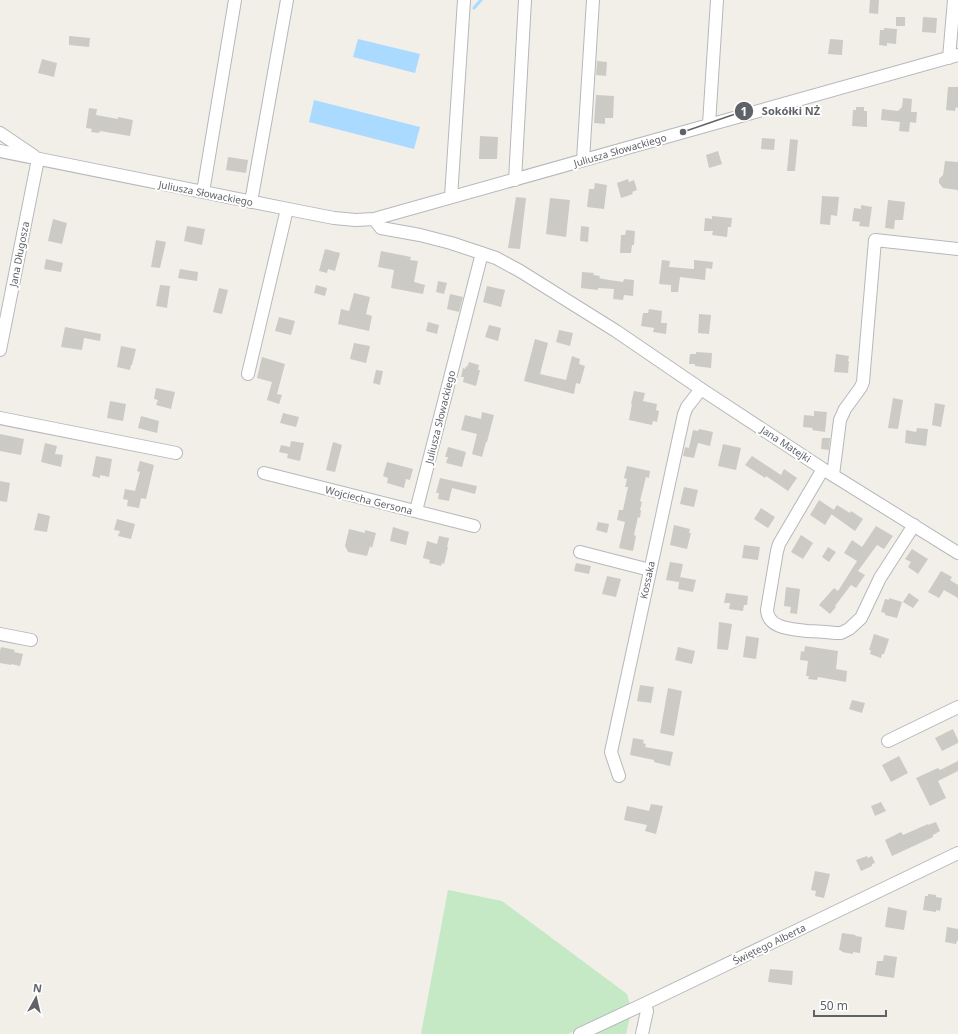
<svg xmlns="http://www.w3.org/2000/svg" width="958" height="1034" viewBox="0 0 958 1034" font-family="'Noto Sans',sans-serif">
<rect width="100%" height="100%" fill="#f1efe8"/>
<path fill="#c5e8c5" d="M448,890L502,901L627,994L630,1005L568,1034H421Z
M630,1017L626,1034H594Z"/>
<path fill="#aadaff" d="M358,39L420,54L415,73L353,57Z
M314,100L420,127L414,149L309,122Z"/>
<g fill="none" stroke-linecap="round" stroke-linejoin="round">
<path stroke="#aadaff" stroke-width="3" d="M474,8L481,0"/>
</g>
<path fill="#cccac5" d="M870,0H879L878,14L869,13Z
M896,17H905V26H896Z
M923,17L937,18L936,33L922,32Z
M884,28L897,29L896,44L887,43V46L879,45L880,30H884Z
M69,36L90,38L89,47L69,45Z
M830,39L843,40L842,55L828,54Z
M42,59L57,63L54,77L38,73Z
M597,61L607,62L606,76L596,75Z
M948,87H958V108L956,107L955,111L946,110Z
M596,95L614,96L613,118H605V124L594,123Z
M903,98L912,99L911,112H917L916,123L910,122L909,132L899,131L900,122L881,120L882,109L898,111L902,107Z
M856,107H864V111H867V127L852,126L853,110H856Z
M89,108L97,109L96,115L118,119V117L133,120L130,136L100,131L99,133L91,132L92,129L86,128Z
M480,136L498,137L497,159H479Z
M762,138L775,139L774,150L761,149Z
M790,139L798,140L795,171H787Z
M718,151L722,164L709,168L706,155Z
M228,157L248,160L246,173L226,170Z
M945,161L958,162V190L943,188L939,183V179L943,175Z
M628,179L629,182L634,180L637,190L632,192L633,194L621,198L617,183Z
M595,183L607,185L604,209L587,207L589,189H594Z
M822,196L839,197L837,216L831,215L830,225L820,224Z
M516,197L526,198L520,249L508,248Z
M550,198L570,200L566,237L546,234Z
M888,200L905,202L903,220H895L894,229L885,228Z
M861,205L872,207L869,227L859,226L860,222L852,221L854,208L861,209Z
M712,216L732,218L731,227H728L727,237L712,235L713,231H704L705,218L712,219Z
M53,219L67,223L62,244L48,241Z
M187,226L205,229L202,245L184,241Z
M581,226L589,227L588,242L580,241Z
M626,230L635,231L634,245H632L631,253H620L621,235H625Z
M156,240L166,242L160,268L151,267Z
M325,249L340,253L335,271L328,269L327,273L319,271Z
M381,251L411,257L410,260L418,261L414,282L425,285L423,294L391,288L394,270L378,267Z
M46,259L63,263L61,272L44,269Z
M662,260L670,261L669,267L694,269V260L713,262L712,269L706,268L705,280L680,277L678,292H671V285L659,284Z
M180,269L198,272L197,281L178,278Z
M582,272L594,273L593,275L600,276L599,278L603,279L623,282L624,279L634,280L633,296L624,295L623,300L613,299L614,289L598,288V290L581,288Z
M438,281L447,283L444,294L436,292Z
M160,285L170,286L167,308L156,306Z
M316,285L327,288L325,296L314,293Z
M487,286L505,290L501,307L483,302Z
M219,288L228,290L222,314L213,312Z
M354,293L370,297L366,314L372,316L369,331L338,324L341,309L349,311Z
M450,294L463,297L459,312L447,309Z
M649,309L662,311L661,323H667L666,334L653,332L654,328L641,326L643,313H648Z
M699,314L711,315L709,334L698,333Z
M279,317L295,321L291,335L275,331Z
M428,322L439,325L437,334L426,331Z
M489,325L501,328L498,341L485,337Z
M65,327L101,334L100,341L84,338L82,350L61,347Z
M559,330L573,333L570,346L556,342Z
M535,339L548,343L540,374L566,380L572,356L580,359L579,364L585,366L580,384L576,383L574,394L524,381Z
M354,343L370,346L366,363L350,359Z
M121,346L136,349L132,365H131L130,370L117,367Z
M696,352L712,353L711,368L695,366V364H689L690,354H696Z
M836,354L849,356L848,361H849L848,373L834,372Z
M262,357L285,364L277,394L282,395L279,404L267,400L272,382L257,378Z
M469,362L479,365L478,370H480L476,386L463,382L464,377H461L463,368L465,369L466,366L467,367Z
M376,370L383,371L380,385L373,383Z
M156,388L175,392L171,409L156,405L158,400L154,399Z
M634,391L645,393L643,401L657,404L656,410L659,411L657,422L653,421L652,425L629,420L632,404H631Z
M893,398L903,400L898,429L888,428Z
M110,401L126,404L123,421L107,418Z
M935,403L945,405L941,427L932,425Z
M814,411L827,412L825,432L812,430L813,428L803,427L804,415L814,416Z
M482,412L494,415L487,442H486L482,457L472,454L477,434L461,430L465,415L481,419Z
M283,413L299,417L296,427L280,423Z
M141,416L159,421L157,433L138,428Z
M917,428L928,429L926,446L905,443L906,430L916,432Z
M699,429L713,432L710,446L698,443L694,458L683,456L685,447L689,448L693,430L698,431Z
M0,434L24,439L21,455L0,451Z
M822,438H830L829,450L821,449Z
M291,441L304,443L300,461L287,458L288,454L279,452L281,445L290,447Z
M333,442L342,445L335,472L326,470Z
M45,443L57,446L55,454L63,455L61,467L41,462Z
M723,444L741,448L736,470L718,466Z
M448,447L466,452L462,467L446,463L448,457H445Z
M96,456L112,459L109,477L100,475V478L92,476Z
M752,456L781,475L784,469L797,478L788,491L766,476L765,478L745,465Z
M140,461L154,465L146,499L141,498L139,508L127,506L128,500L123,499L125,489L135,491L140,472L137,471Z
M387,462L413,469L410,480L406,479L404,488L387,483L388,478L383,476Z
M627,466L650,471L649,478L646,477L640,501L642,502L640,510H641L640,518L638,517L634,535L636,536L633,551L619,548L625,522L617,520L619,510H623L628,487H625L627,479L624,478Z
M440,478L477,486L475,494L452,488L449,501L438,499L439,493H436Z
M0,481L10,483L7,502L0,501Z
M684,487L698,490L694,507L680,504Z
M819,500L834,510L825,525L810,515Z
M837,505L850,513L851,511L863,519L855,531L831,514Z
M761,508L775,517L768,528L754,519Z
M38,513L50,516L47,532L34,530Z
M117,519L135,524L131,539L118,536L120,531L114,530Z
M598,522L609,524L607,533L596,530Z
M674,525L690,529L689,533H691L687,549L670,545Z
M876,526L893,536L884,549L877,545L858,571L865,575L856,588L851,585L835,606L836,607L830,614L819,605L834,588L838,591L857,561L844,553L852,540L862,547Z
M393,527L409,532L406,545L390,541Z
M349,529L365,533V530L376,533L372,548L370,546L367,556L348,552L345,546Z
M801,535L813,543L803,559L791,552Z
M439,536L449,538L447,547H448L444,564L442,563L441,566L429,563L430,560L423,558L427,541L437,544Z
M744,545L760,547L758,560L742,558Z
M828,547L836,552L829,562L822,557Z
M912,549L928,559L918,574L908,567L911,562L905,559Z
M670,562L683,564L679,582L666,580Z
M576,563L591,566L589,574L574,571Z
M941,571L952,577L950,580L958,585V598L944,590L939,598L928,592Z
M607,576L621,579L616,597L602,594Z
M680,577L696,580L693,592L678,589Z
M786,587L800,589L797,614L790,613L791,607L784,606Z
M726,593L748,596L747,605H744L743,611L729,609L730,603H724Z
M909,593L919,600L913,608L903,602Z
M889,598L902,602L897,618L885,615V613L881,612L885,599L889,600Z
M719,622L732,624L728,650L717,649Z
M874,634L889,639L884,654H882L881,658L870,654L871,650H869Z
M746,636L759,638L756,659L743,657Z
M805,646L838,651L836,669L847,671L846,682L818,677L817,680L808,679L809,676H806L808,661L800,660L801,651L804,652Z
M1,647L15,650L14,652L23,654L20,666L11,664V665L0,663V651Z
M678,647L695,651L692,664L675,660Z
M640,685L654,687L651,703L637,701Z
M668,688L682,691L674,736L660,733Z
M852,700L865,703L862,713L849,709Z
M953,729L958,740V743L942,751L935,738Z
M633,738L644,740L643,743L646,744L645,747L673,752L670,766L654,762V760L630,755Z
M899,756L908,773L891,782L882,765Z
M958,761V771L938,781L946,798L930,806L916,778L938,768L940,770Z
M881,802L886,811L875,816L871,806Z
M651,804L663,806L656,834L645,831L647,825L624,820L627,806L649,811Z
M936,822L940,831L933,835V837L892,856L885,840L901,832L903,835L928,824V825Z
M867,856L868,858L872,856L875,863L872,864V866L861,871L856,860Z
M815,871L830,874L824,898L815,896L816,891L811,890Z
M928,894L936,895V897L942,898L940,911L936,910V912L923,910L925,896H928Z
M888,907L907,911L904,930L885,927Z
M947,927L958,929V941H957L956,944L945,942Z
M842,933L856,935L855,936L862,937L860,953L853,952V954L842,952V951L839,950Z
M884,955L897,957L894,978L875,975L877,961H883Z
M770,969L793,971L792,985L768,982Z"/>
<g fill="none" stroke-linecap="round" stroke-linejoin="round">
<defs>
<path id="minor" d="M949,58L954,0
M709,124L717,0
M0,133L34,156
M0,151L293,210L334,218L356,220L374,219L958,55
M583,160L593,0
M515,180L525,0
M203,192L235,0
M451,197L464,0
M251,202L287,0
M374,219L381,228L420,235L451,243L496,258L520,271L616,331L701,389L823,469L958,553
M0,350L38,159
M248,374L287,209
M0,418L176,453
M823,469L779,544L777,551L767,610C768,629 793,629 807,631C817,631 826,632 836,633H841L849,629L861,618L880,578L914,525
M264,473L474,526
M833,475L840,420L845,409L861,387L863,382L875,240L958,249
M416,511L482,253
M580,552L650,570
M0,634L31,640
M888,741L958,707
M619,776L611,752L684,414L687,407L701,389
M580,1034L644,1004L958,853
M642,1034L647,1011L644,1004"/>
</defs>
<use href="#minor" stroke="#b5b8bc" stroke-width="14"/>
<use href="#minor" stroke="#fff" stroke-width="12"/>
</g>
<g text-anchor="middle" stroke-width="4" stroke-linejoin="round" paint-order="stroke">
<g font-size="10" fill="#5f6368" stroke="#fff">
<text transform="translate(620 150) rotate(-16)" y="4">Juliusza Słowackiego</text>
<text transform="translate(206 193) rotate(11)" y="4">Juliusza Słowackiego</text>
<text transform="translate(19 254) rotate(-79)" y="4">Jana Długosza</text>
<text transform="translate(440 417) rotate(-76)" y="4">Juliusza Słowackiego</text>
<text transform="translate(786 444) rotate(33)" y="4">Jana Matejki</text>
<text transform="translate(369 500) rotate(14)" y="4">Wojciecha Gersona</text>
<text transform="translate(647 580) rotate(-78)" y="4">Kossaka</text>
<text transform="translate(769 944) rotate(-26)" y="4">Świętego Alberta</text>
</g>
</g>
<path fill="none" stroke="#5f6368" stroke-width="1.5" d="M683 132L744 111"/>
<g fill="#5f6368" stroke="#fff" stroke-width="1.5">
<circle cx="683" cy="132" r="4"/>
<circle cx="744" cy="111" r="10"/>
</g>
<g font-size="12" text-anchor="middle" font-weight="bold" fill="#fff">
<text x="744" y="116">1</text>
</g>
<g font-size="11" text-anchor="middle" font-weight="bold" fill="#5f6368" stroke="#fff" stroke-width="4" stroke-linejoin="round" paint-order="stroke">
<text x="791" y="115">Sokółki NŻ</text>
</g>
<g transform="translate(36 998) rotate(8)" stroke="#ffffff" stroke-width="3" paint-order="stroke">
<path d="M0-3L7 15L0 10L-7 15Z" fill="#5f6368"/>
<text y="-6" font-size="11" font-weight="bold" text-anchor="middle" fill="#5f6368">N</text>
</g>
<path d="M814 1010v6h72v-6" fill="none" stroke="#5f6368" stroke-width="2"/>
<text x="820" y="1010" font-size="12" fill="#5f6368" stroke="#ffffff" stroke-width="3" paint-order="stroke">50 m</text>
</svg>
